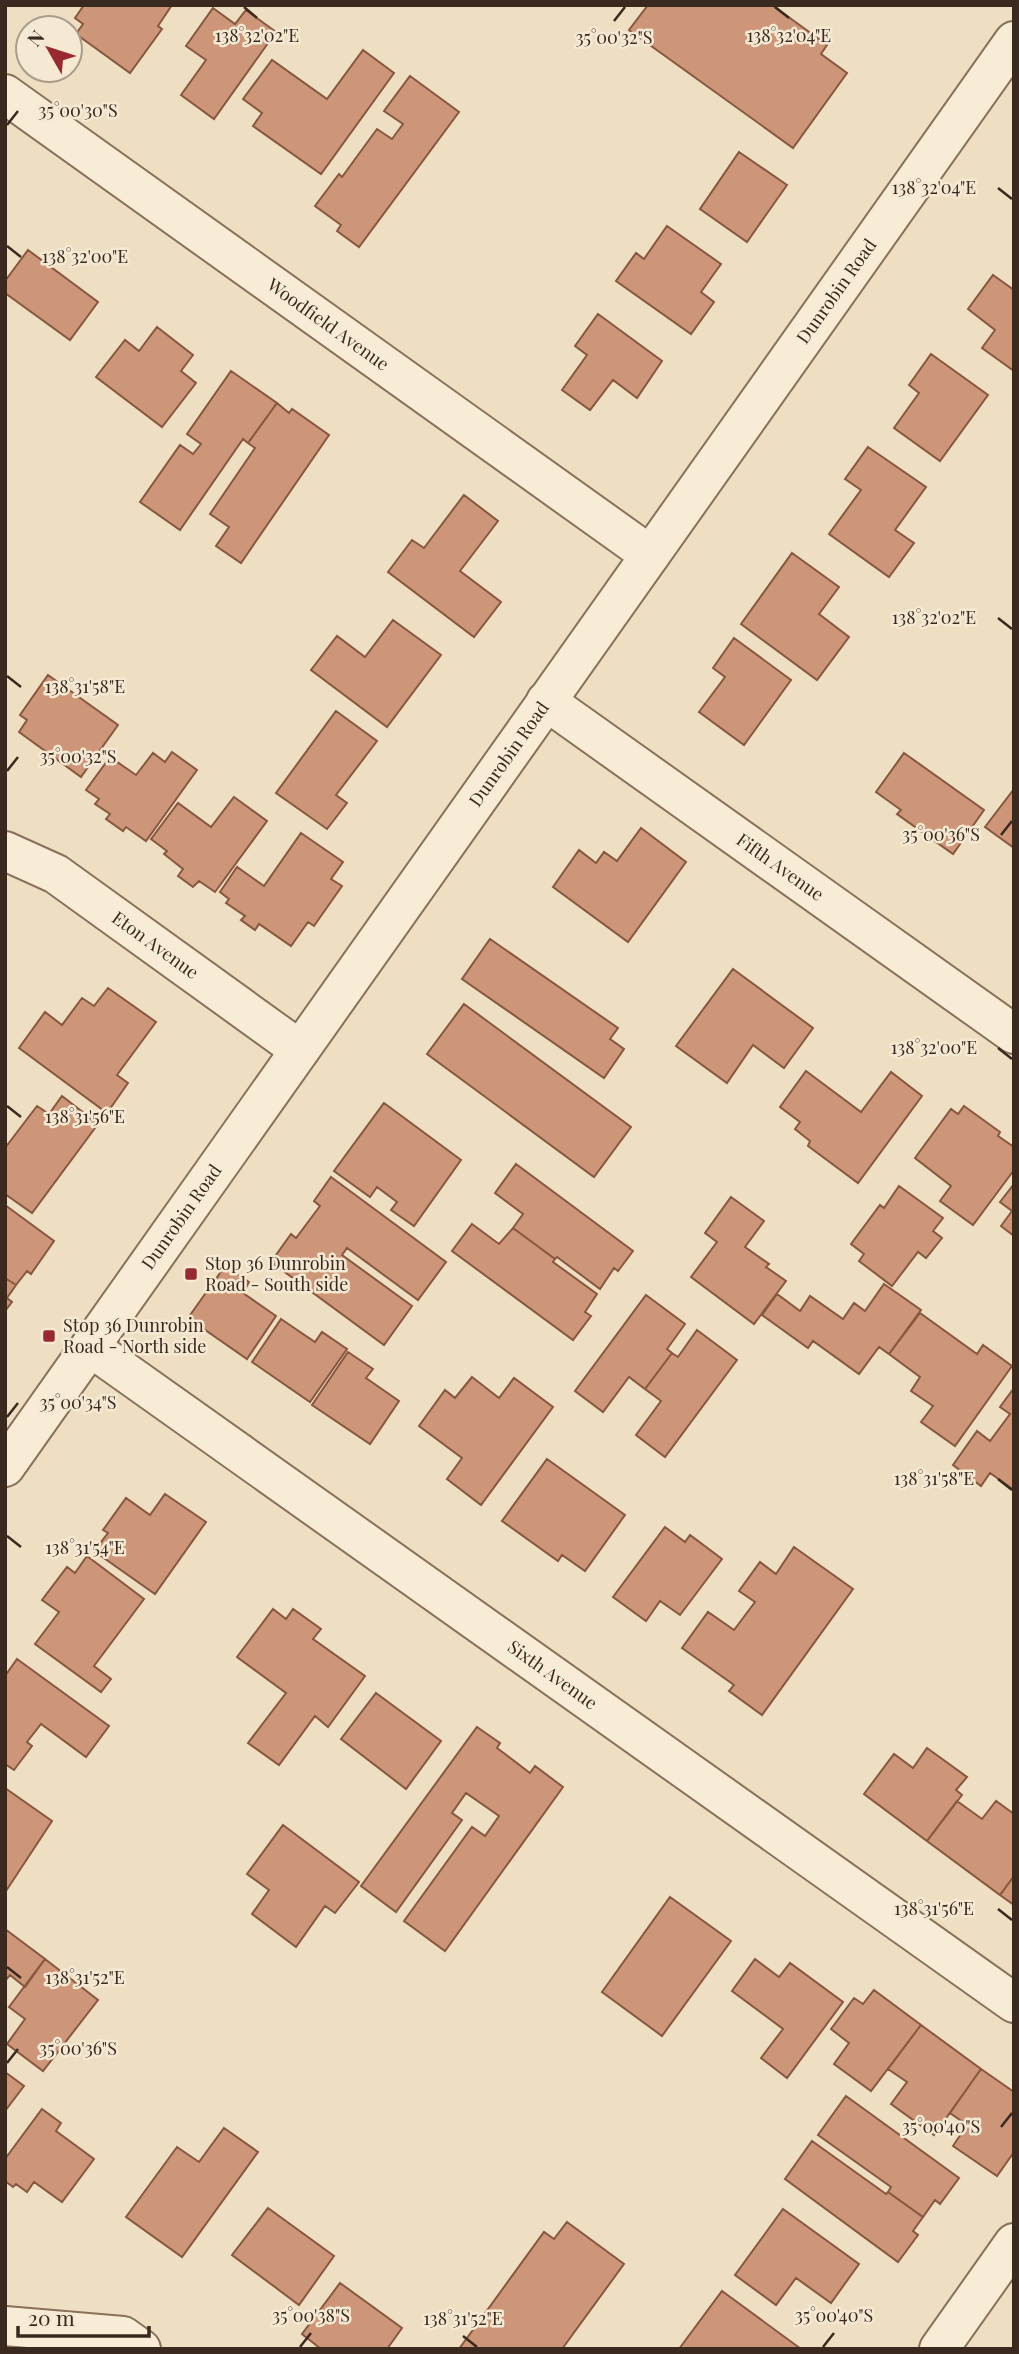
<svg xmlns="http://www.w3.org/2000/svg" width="1019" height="2354" viewBox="0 0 1019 2354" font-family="'Playfair Display',serif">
<rect width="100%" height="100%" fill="#eedfc3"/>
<path fill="#cd9678" stroke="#88573f" stroke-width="2" d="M84,5H172L158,26L162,29L130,73L76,34L83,24L75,18Z
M648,5H772L827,45L821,54L847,73L793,148L629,30Z
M213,8L235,24L246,10L276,32L214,119L181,95L206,60L186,46Z
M363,50L394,73L321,174L253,126L262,113L243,99L272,60L327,99Z
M410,76L459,112L359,247L337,231L341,225L315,206L339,174L342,177L377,129L392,139L403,124L384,111Z
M739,152L787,185L747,242L700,209Z
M667,226L721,264L701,292L714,302L691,334L616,281L636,253L644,259Z
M28,250L98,302L70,340L5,293V281Z
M993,275L1014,290V371L982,348L995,330L968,309Z
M598,314L662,361L637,398L613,380L590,410L562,390L587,355L575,346Z
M157,327L193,355L181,371L196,383L162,427L96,377L125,340L139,351Z
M931,354L988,395L940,461L894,428L919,393L909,385Z
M231,371L277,403L248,443L243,439L180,530L140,502L180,445L193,454L201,444L187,434Z
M277,403L289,413L292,409L329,435L241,563L216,546L229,527L210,514L255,448L248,443Z
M868,447L926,487L895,530L914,543L889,577L829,534L861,490L845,479Z
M464,495L498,521L460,571L501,602L474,637L388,572L412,540L424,548Z
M792,553L839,587L819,614L849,637L817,680L741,624Z
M393,620L441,655L387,727L311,670L337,636L365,657Z
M734,638L791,680L744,745L699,712L725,677L713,668Z
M48,675L118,725L81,777L19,732L27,720L20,715Z
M336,711L377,741L336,795L347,803L327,829L276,793Z
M172,752L197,770L146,841L126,827L123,831L106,819L110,814L95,804L99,799L86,790L110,757L136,775L153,753L165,762Z
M904,753L984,810L953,854L897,814L901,810L876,792Z
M1014,789V848L985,827Z
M234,797L267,821L215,892L199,881L193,887L178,876L183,869L164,854L167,851L151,839L178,803L211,827Z
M641,828L686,862L628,942L553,887L579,850L596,863L604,852L617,861Z
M301,833L343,862L331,879L342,886L314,926L308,922L291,946L259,924L255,930L241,920L245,916L226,903L229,899L220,892L237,867L264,886Z
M490,939L618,1028L610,1039L624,1049L604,1078L462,979Z
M733,969L813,1028L784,1068L753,1045L727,1083L676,1046Z
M108,988L156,1022L117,1075L128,1083L107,1113L19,1048L45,1012L62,1025L82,998L94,1006Z
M464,1004L631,1127L594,1177L427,1054Z
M806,1071L861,1112L891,1072L922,1096L858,1183L808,1146L810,1141L795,1129L800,1122L780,1107Z
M62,1096L98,1124L32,1213L5,1194V1148L37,1106L49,1114Z
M384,1103L461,1160L414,1226L391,1210L397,1202L377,1187L370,1197L334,1171Z
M964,1106L1000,1132L998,1136L1014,1147V1170L973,1225L940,1201L951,1186L915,1158L951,1109L958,1114Z
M516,1164L633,1251L618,1271L614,1268L600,1289L557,1257L555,1259L513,1228L523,1214L495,1193Z
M331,1177L446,1262L418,1300L347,1248L342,1255L412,1306L384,1345L271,1262L291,1234L296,1238L320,1206L314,1201Z
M1014,1184V1236L1001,1226L1012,1211L1000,1202Z
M899,1186L943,1218L933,1231L942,1238L926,1258L918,1252L892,1286L859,1261L864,1254L851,1244L880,1205L884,1208Z
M731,1197L764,1221L745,1247L769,1264L766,1267L786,1281L754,1324L691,1277L717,1242L705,1233Z
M5,1205L54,1241L31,1274L27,1271L16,1285L5,1278Z
M472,1224L499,1244L513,1228L555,1259L553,1262L597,1294L585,1312L591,1316L573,1340L452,1251Z
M225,1266L249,1282L243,1293L276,1316L247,1359L188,1318Z
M5,1278L16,1285L7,1298L12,1302L5,1311Z
M884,1284L921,1310L889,1354L879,1347L859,1374L813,1341L808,1348L762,1315L777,1294L800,1311L810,1296L843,1319L854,1303L865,1311Z
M646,1295L685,1324L667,1349L672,1353L645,1389L629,1377L603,1412L575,1391Z
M920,1313L977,1354L983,1345L1012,1366L955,1446L921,1422L933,1406L911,1391L920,1377L889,1354Z
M281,1319L315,1342L322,1332L347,1349L310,1402L252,1362Z
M697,1330L737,1360L665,1457L636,1435L661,1401L645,1389L672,1353L678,1357Z
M348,1352L373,1369L366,1378L399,1401L370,1444L312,1405Z
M472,1377L499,1398L514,1378L553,1407L481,1505L447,1479L462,1458L419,1426L445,1390L455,1398Z
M1014,1388V1490L990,1473L981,1486L953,1465L977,1431L990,1441L1010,1414L1000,1407Z
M547,1459L625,1515L585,1571L562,1555L558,1561L502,1521Z
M165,1494L206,1522L155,1594L94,1551L108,1533L103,1530L126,1498L150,1515Z
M665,1527L685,1542L690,1535L722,1559L680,1615L660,1601L646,1621L613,1597Z
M794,1547L853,1589L762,1715L729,1691L734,1685L682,1648L708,1612L734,1630L755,1602L739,1591L760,1562L776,1574Z
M87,1556L144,1599L94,1666L111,1679L101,1692L35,1644L59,1612L42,1600L67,1567L75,1573Z
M273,1609L286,1619L293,1609L321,1629L313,1639L365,1676L328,1727L315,1716L279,1765L248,1743L286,1693L237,1657Z
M17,1659L109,1726L86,1757L41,1724L27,1742L32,1746L14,1770L5,1764V1676Z
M376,1693L441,1741L406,1789L341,1739Z
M477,1727L500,1743L497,1748L530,1773L535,1766L563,1787L445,1951L404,1921L472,1827L485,1836L499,1816L466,1793L452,1813L462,1820L396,1912L361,1886Z
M927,1748L967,1777L956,1790L962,1795L927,1841L864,1794L894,1754L913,1768Z
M5,1788L52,1821L6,1891L5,1890Z
M957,1801L982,1819L996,1801L1014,1814V1876L1000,1895L927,1841Z
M283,1825L359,1882L335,1913L325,1906L296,1947L252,1914L269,1890L247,1874Z
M1014,1876V1905L1000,1895Z
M670,1897L731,1941L662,2036L602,1992Z
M5,1929L45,1959L25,1987L10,1975L5,1981Z
M45,1959L98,2000L43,2071L7,2044L25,2019L9,2007Z
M755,1959L779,1977L790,1963L843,2002L787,2078L761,2058L783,2029L732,1991Z
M874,1990L921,2025L871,2091L834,2064L849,2043L831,2029L854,1998L863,2004Z
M921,2025L981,2069L934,2135L891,2104L907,2082L888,2069Z
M981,2069L1014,2092V2152L997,2176L953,2146L967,2125L950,2113Z
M5,2072L24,2086L5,2111Z
M846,2096L959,2178L940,2204L935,2200L923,2217L888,2192L891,2187L818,2135Z
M42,2109L61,2123L56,2131L94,2159L62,2202L34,2182L27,2192L16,2184L13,2187L5,2181V2159Z
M224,2128L258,2152L182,2257L126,2217L177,2147L199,2162Z
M812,2141L886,2194L888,2192L923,2217L913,2231L918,2235L898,2262L785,2179Z
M268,2208L334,2256L299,2305L232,2255Z
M783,2209L859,2264L831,2303L796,2278L776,2305L735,2275Z
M567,2222L624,2264L562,2349H459L544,2232L554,2239Z
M340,2283L402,2328L387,2349H321L302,2334Z
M722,2291L801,2349H679Z"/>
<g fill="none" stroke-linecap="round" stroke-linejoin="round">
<defs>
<g id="minor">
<path id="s1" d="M5,94L650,555"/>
<path id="s2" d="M546,701L1014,1034"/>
<path id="s3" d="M5,851L56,874L300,1050"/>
<path id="s4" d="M90,1347L1014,2003"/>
<path id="s5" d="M5,1467L1014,41"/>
<path d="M5,2326L123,2336L141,2349"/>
<path d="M939,2349L1014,2243"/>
</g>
</defs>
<use href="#minor" stroke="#89705a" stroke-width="42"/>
<use href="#minor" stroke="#f9ecd6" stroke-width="38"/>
</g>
<path fill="none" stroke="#39291e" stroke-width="2.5" d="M244,7L257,18M775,7L789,18M614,21L625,7M7,125L18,111M998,188L1012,199M7,246L21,257M998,618L1012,629M7,676L21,687M7,771L18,757M1001,835L1012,821M998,1048L1012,1059M7,1106L21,1117M7,1417L18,1403M998,1479L1012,1490M7,1536L21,1547M998,1909L1012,1920M7,1967L21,1978M7,2063L18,2049M1001,2127L1012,2113M463,2336L477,2347M300,2347L311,2333M823,2347L834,2333"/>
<g fill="#982931" stroke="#f6e9d3" stroke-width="2.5">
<rect x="184" y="1267" width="14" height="14" rx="3.5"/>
<rect x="42" y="1329" width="14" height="14" rx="3.5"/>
</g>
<g text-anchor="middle" stroke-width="5" stroke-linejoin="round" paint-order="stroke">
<g font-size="18" fill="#39291e" stroke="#f6e9d3">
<text dy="6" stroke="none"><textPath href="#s5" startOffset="1440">Dunrobin Road</textPath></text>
<text dy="6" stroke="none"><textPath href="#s1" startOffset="397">Woodfield Avenue</textPath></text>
<text dy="6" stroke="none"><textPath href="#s5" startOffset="873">Dunrobin Road</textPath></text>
<text dy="6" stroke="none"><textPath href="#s2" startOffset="287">Fifth Avenue</textPath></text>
<text dy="6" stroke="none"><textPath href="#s3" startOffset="178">Eton Avenue</textPath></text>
<text dy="6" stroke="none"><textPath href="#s5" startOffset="306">Dunrobin Road</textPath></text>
<text dy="6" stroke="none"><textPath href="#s4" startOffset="567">Sixth Avenue</textPath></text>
</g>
<g font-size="18" fill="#39291e" stroke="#f6e9d3" text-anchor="start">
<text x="205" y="1270">Stop 36 Dunrobin<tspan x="205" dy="21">Road - South side</tspan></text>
<text x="63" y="1332">Stop 36 Dunrobin<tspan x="63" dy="21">Road - North side</tspan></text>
</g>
</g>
<g font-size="18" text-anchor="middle" fill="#39291e" stroke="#f6e9d3" stroke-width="5" stroke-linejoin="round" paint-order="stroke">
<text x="257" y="42">138°32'02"E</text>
<text x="789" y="42">138°32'04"E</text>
<text x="614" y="44">35°00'32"S</text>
<text x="78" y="117">35°00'30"S</text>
<text x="934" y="194">138°32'04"E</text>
<text x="85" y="263">138°32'00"E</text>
<text x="934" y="624">138°32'02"E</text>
<text x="85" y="693">138°31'58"E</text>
<text x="78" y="763">35°00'32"S</text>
<text x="941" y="841">35°00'36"S</text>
<text x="934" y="1054">138°32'00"E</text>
<text x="85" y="1123">138°31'56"E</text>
<text x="78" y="1409">35°00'34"S</text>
<text x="934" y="1485">138°31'58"E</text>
<text x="85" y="1554">138°31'54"E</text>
<text x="934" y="1915">138°31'56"E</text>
<text x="85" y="1984">138°31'52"E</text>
<text x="78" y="2055">35°00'36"S</text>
<text x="941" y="2133">35°00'40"S</text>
<text x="311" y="2322">35°00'38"S</text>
<text x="834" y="2322">35°00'40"S</text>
<text x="463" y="2325">138°31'52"E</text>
</g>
<rect width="1019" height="2354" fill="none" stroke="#39291e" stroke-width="14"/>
<g transform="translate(49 49) rotate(309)"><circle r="33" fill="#f6e9d3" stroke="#aa9c8b" stroke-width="2"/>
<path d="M0-5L12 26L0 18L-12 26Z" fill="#982931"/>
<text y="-10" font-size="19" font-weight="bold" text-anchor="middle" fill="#39291e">N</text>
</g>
<path d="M18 2326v10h131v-10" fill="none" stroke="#39291e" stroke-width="3.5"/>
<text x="28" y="2326" font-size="21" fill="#39291e" stroke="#f6e9d3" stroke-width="5" paint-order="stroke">20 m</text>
</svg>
